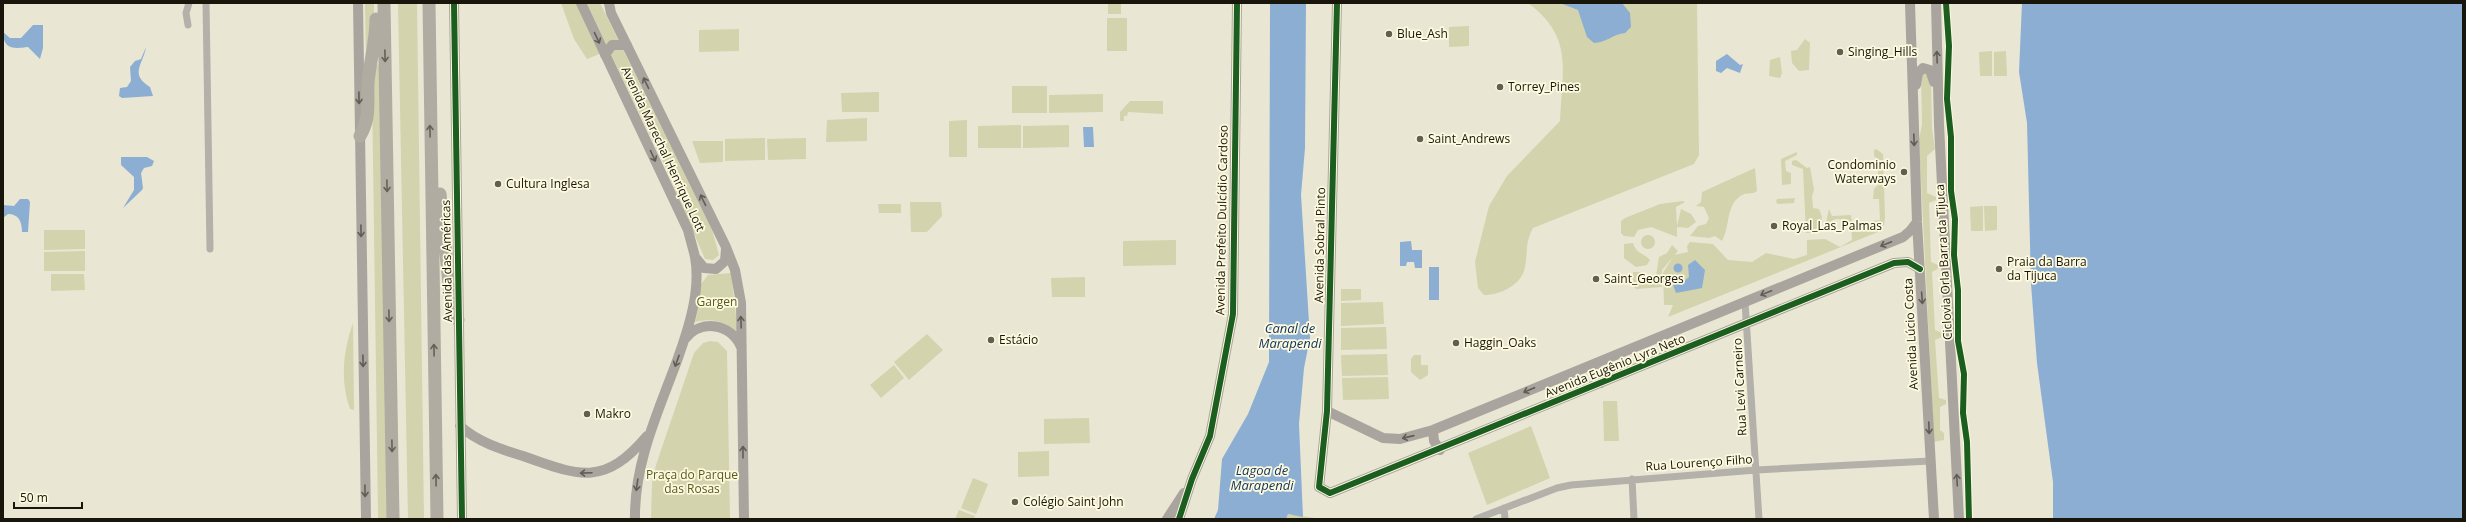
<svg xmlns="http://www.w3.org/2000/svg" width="2466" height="522" viewBox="0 0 2466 522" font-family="'Open Sans',sans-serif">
<rect width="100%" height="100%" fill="#eae6d4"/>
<path fill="#d3d3ae" d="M365,3H374V42L366,59Z
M398,3H417L424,519H408Z
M561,3H577L602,53L587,59L574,39Z
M600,3L712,230L719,255L713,260L705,259L667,171L587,4Z
M1108,3H1121V14H1108Z
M1528,3H1697L1699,155L1694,164L1533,228C1525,243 1528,251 1525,267C1522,285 1500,295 1484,295L1478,288L1475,262L1489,206L1507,176L1560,121C1562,70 1574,37 1528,3Z
M1107,18H1127V51H1107Z
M1469,26V46L1449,47V27Z
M739,29V51L699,52V30Z
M1805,39L1810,43L1809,70L1799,71L1792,63L1791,51L1797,50Z
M1992,51V76H1980L1979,52Z
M2006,51L2007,76H1994V52Z
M1780,57L1782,73L1780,78L1769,76L1770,60Z
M377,64L381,67L387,519H378V514L372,89Z
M1923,73H1927L1931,77L1932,128L1935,149L1927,156V193L1936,197V200L1929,203L1931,262L1938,265L1939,268L1932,272L1935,330L1942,333V337L1935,340L1939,398L1946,400V404L1940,407V430L1944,433V440L1934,442L1919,140L1922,124L1921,76Z
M1012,86H1047V113H1012Z
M879,92V112H842L841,93Z
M1103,94V112L1049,113V95Z
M1130,101H1163V114L1128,112L1127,116H1124V121H1120V112Z
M867,118V141L826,142L827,120Z
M967,120V157H949V121Z
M1021,125V148H978V126Z
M1069,125V147L1023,148V126Z
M765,138V160L725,161V139Z
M806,138V159L768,160L767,139Z
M692,141H723V162L700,163Z
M1876,149L1883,154L1885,217L1884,225L1878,232L1668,317L1673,305H1664L1663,273L1674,255L1688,252L1687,246L1690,242L1713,244L1728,260L1752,262L1766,253L1794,259L1807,255V240L1825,239L1840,247L1852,240L1851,223C1839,217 1833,217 1825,227L1829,209L1832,216L1851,215L1852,223L1858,224L1859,230L1872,229V221L1880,220L1879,199H1873L1874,189L1878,185V160L1874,156V150Z
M1797,152V155L1785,161L1786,171L1791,173V184L1782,185L1781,159Z
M1796,160L1807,168L1810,167L1814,190L1812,196L1813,208L1819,209L1822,217L1820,225L1812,233H1806L1803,169L1792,165V161Z
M1755,168L1757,191C1752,195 1747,192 1742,195C1725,205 1731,225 1722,241L1715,236L1709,238L1690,236L1698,226L1706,224L1709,218L1704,207L1696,206L1701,202L1702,192Z
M1795,198L1794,203L1778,204L1776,202L1777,199Z
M1683,201L1685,202L1676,207L1677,226L1681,209L1691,214L1696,222L1688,228L1677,227V237L1651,227L1638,230L1634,237L1624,236L1621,233V221L1625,218L1660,204Z
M910,202H941L942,216L927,232H911Z
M878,204H901V213H879Z
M1983,206V231H1971L1970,207Z
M1984,206H1997V230L1985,231Z
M44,230H85V249L44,250Z
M1641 242a7 7 0 1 1 14 0a7 7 0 1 1-14 0Z
M1176,240V265L1123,266V241Z
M1633,243C1636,254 1644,253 1650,260L1647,265L1636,267L1624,258V244Z
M1672,245L1678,251L1662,270V287L1636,289L1633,286V272H1640L1648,278L1656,276L1659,257L1667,253Z
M85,251V271H44V252Z
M731,273L738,333C725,321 713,318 695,322L698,309V288L708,275Z
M51,274H84L85,290L51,291Z
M1085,277V297H1052L1051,278Z
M1341,289H1361V300L1341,301Z
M1383,302L1384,324L1341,326V303Z
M353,323L354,410L350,409C340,381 343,351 353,323Z
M1386,327L1387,349L1341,350V328Z
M927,334L943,350L909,380L894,362Z
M710,341L718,342L727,351L730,519H651L652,483L656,465L694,353L703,343Z
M1387,354L1388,375L1342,376L1341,355Z
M1414,355H1421V365H1428V375L1420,380L1411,372V359Z
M894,365L904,378L881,398L870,385Z
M1388,377L1389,399L1343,400L1342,378Z
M1603,401H1617L1619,441H1604Z
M1089,418L1090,443L1044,444V419Z
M1531,426L1550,478L1487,505L1468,453Z
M1049,451V476L1018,477V452Z
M973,478L988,484L976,514L961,508Z
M959,510L975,516L974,519H955Z
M1288,514L1315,518V519H1286Z"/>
<path fill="#8caed3" d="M1270,3H1306L1305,148L1301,195L1310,338L1304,368L1299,424L1303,517L1288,514L1286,519H1214L1218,510L1222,459L1248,414L1269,362Z
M1560,3H1622L1630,13L1631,27L1625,33C1613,34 1606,43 1594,43L1587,37L1578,10Z
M2022,3H2463V519H2053V482L2037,363L2031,284L2027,123L2019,72Z
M33,25H43V48L40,59L28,47C13,49 3,49 3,32L10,38H21Z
M146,47C143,65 129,74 150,87L153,96L122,98L119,96L120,88L127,87L131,81L130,67L135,61L141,59Z
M1727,54L1740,65L1743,64L1740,73L1727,68L1721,73L1716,71V61Z
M1083,127H1093L1094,147H1084Z
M121,157H147L154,161L152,166L144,168L141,173L143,188L142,190L123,208L134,190V177L121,165Z
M20,199H28L30,202L28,232H22C22,222 19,214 8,214L3,218V205L14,206Z
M1411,241L1412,250H1422V268H1415L1414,262H1407L1406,266H1400V242Z
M1695,260L1705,270L1702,288L1676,293L1673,285L1675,282L1682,283L1689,277L1688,265Z
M1673.5 268a4.5 4.5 0 1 1 9 0a4.5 4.5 0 1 1-9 0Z
M1429,267H1439V300H1429Z"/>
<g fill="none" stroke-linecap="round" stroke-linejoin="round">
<path stroke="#b4b0aa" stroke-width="7" d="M206,3L210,249
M188,25L186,13L189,3
M1745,302L1759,519
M1632,479L1634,519
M1504,508L1505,519
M1476,519L1557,488L1571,485L1756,470L1930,461"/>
<path stroke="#a9a59e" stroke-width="10" d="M358,3L366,519
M454,3L462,519
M581,3L688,230C690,239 693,248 695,257C701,290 689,327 678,358C659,410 634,462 635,519
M609,3L611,13L726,247L735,270L741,303L744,519
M1337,3L1327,411L1319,487L1330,493L1894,263L1908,262L1920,269
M1910,3L1917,222L1934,519
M1936,3L1939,125L1959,519
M605,55L612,45H627
M1916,85L1918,73L1923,68L1930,70L1934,82
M695,257L704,268L716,269L725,261L726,249
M685,339C701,318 732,324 741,347
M1594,364L1601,383
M1327,411L1383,438L1400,439L1433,430L1903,237L1910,231L1917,222
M460,426C478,442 500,449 523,456C579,476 604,487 647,436
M1433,430L1434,441L1440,450
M1167,519L1184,493
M1179,519L1192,479L1210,436L1233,314L1237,3"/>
<path stroke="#b0aca1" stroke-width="13" d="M384,3L393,519
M429,3L437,519
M360,136C371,117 367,104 368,83C370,61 376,41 376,19
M440,194L450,294L458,320"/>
<defs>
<path id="cycleway" d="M454,3L462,519
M1337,3L1327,411L1319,487L1330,493L1894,263L1908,262L1920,269
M1946,3L1949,46L1947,99L1951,137V191L1955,219L1954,255L1958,290V341L1964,374L1963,413L1967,442L1969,519
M1179,519L1192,479L1210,436L1233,314L1237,3"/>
</defs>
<use href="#cycleway" stroke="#fefadf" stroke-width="8"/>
<use href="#cycleway" stroke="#1b5e20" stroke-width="6"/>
</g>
<defs><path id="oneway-shaft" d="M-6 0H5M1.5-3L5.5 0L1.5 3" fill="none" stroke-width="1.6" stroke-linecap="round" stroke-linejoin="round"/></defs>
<g stroke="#605e54">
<use href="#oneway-shaft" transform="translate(597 38) rotate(65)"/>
<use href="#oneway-shaft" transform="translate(1937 57) rotate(-92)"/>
<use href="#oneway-shaft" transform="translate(646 83) rotate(-116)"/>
<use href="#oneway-shaft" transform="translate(359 98) rotate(89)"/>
<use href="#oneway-shaft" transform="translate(1914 140) rotate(88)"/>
<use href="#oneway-shaft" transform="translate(653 156) rotate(65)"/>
<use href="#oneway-shaft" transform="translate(703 200) rotate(-116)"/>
<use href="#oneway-shaft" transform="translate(361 231) rotate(89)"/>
<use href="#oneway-shaft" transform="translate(1886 244) rotate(158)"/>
<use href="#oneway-shaft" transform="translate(1766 293) rotate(158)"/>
<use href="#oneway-shaft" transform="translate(1922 298) rotate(86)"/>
<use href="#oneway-shaft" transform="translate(741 322) rotate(-92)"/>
<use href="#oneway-shaft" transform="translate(363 361) rotate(89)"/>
<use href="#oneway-shaft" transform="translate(677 361) rotate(110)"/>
<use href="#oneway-shaft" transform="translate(1529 390) rotate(157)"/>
<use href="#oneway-shaft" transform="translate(1929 428) rotate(88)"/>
<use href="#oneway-shaft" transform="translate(1408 437) rotate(167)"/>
<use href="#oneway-shaft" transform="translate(743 452) rotate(-90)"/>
<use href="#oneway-shaft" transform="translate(586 473) rotate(178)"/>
<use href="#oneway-shaft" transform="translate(1957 480) rotate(-93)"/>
<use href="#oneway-shaft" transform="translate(637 485) rotate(98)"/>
<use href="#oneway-shaft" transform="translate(365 491) rotate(89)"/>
</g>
<g stroke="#646156">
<use href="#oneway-shaft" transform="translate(385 56) rotate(89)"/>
<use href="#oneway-shaft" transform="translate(430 131) rotate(-91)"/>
<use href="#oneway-shaft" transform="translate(387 186) rotate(89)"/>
<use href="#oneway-shaft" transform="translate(389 316) rotate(89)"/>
<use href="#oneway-shaft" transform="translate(434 350) rotate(-91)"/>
<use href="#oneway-shaft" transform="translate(392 446) rotate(89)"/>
<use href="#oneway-shaft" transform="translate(436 480) rotate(-91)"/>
</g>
<g fill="#625f51" stroke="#fefadf" stroke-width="1.5">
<circle cx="1389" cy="34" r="4"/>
<circle cx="1840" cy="52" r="4"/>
<circle cx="1500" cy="87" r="4"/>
<circle cx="1420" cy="139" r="4"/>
<circle cx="1904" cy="172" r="4"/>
<circle cx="498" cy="184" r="4"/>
<circle cx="1774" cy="226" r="4"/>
<circle cx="1999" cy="269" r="4"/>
<circle cx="1596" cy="279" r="4"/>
<circle cx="991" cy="340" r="4"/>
<circle cx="1456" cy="343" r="4"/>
<circle cx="587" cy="414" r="4"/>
<circle cx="1015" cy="502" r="4"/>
</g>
<g text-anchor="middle" stroke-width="3.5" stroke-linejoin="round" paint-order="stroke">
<g font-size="12" fill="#18160b" stroke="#fefadf" text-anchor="start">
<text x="1397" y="38">Blue_Ash</text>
<text x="1848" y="56">Singing_Hills</text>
<text x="1508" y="91">Torrey_Pines</text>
<text x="1428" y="143">Saint_Andrews</text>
<text x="1896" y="169" text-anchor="end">Condominio<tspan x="1896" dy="14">Waterways</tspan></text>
<text x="506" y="188">Cultura Inglesa</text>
<text x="1782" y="230">Royal_Las_Palmas</text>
<text x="2007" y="266">Praia da Barra<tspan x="2007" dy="14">da Tijuca</tspan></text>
<text x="1604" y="283">Saint_Georges</text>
<text x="999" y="344">Estácio</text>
<text x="1464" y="347">Haggin_Oaks</text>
<text x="595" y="418">Makro</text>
<text x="1023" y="506">Colégio Saint John</text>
</g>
<g font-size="12" fill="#18160b" stroke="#fefadf">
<text transform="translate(663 149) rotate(65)" y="4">Avenida Marechal Henrique Lott</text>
<text transform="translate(1222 220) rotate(-89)" y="4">Avenida Prefeito Dulcídio Cardoso</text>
<text transform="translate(1320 245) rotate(-89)" y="4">Avenida Sobral Pinto</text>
<text transform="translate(447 261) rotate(-91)" y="4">Avenida das Américas</text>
<text transform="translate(1944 262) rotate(-93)" y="4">Ciclovia Orla Barra da Tijuca</text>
<text transform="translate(1911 334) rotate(-93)" y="4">Avenida Lúcio Costa</text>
<text transform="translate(1615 366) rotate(-22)" y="4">Avenida Eugênio Lyra Neto</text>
<text transform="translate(1740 387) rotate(-93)" y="4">Rua Levi Carneiro</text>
<text transform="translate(1699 463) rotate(-4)" y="4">Rua Lourenço Filho</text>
</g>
<g font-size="12" fill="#575a1f" stroke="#fefadf">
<text x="717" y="306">Gargen</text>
<text x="692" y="479">Praça do Parque<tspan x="692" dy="14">das Rosas</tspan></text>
</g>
<g font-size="13" font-style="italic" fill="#0f335b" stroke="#fefadf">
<text x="1290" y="333">Canal de<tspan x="1290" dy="15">Marapendi</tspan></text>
<text x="1262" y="475">Lagoa de<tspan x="1262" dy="15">Marapendi</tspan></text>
</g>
</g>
<rect width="2466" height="522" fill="none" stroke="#18160b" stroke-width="8"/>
<path d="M14 502v6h68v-6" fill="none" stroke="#18160b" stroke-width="2"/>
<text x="20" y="502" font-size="12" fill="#18160b" stroke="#fefadf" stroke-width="3" paint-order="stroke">50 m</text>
</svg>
